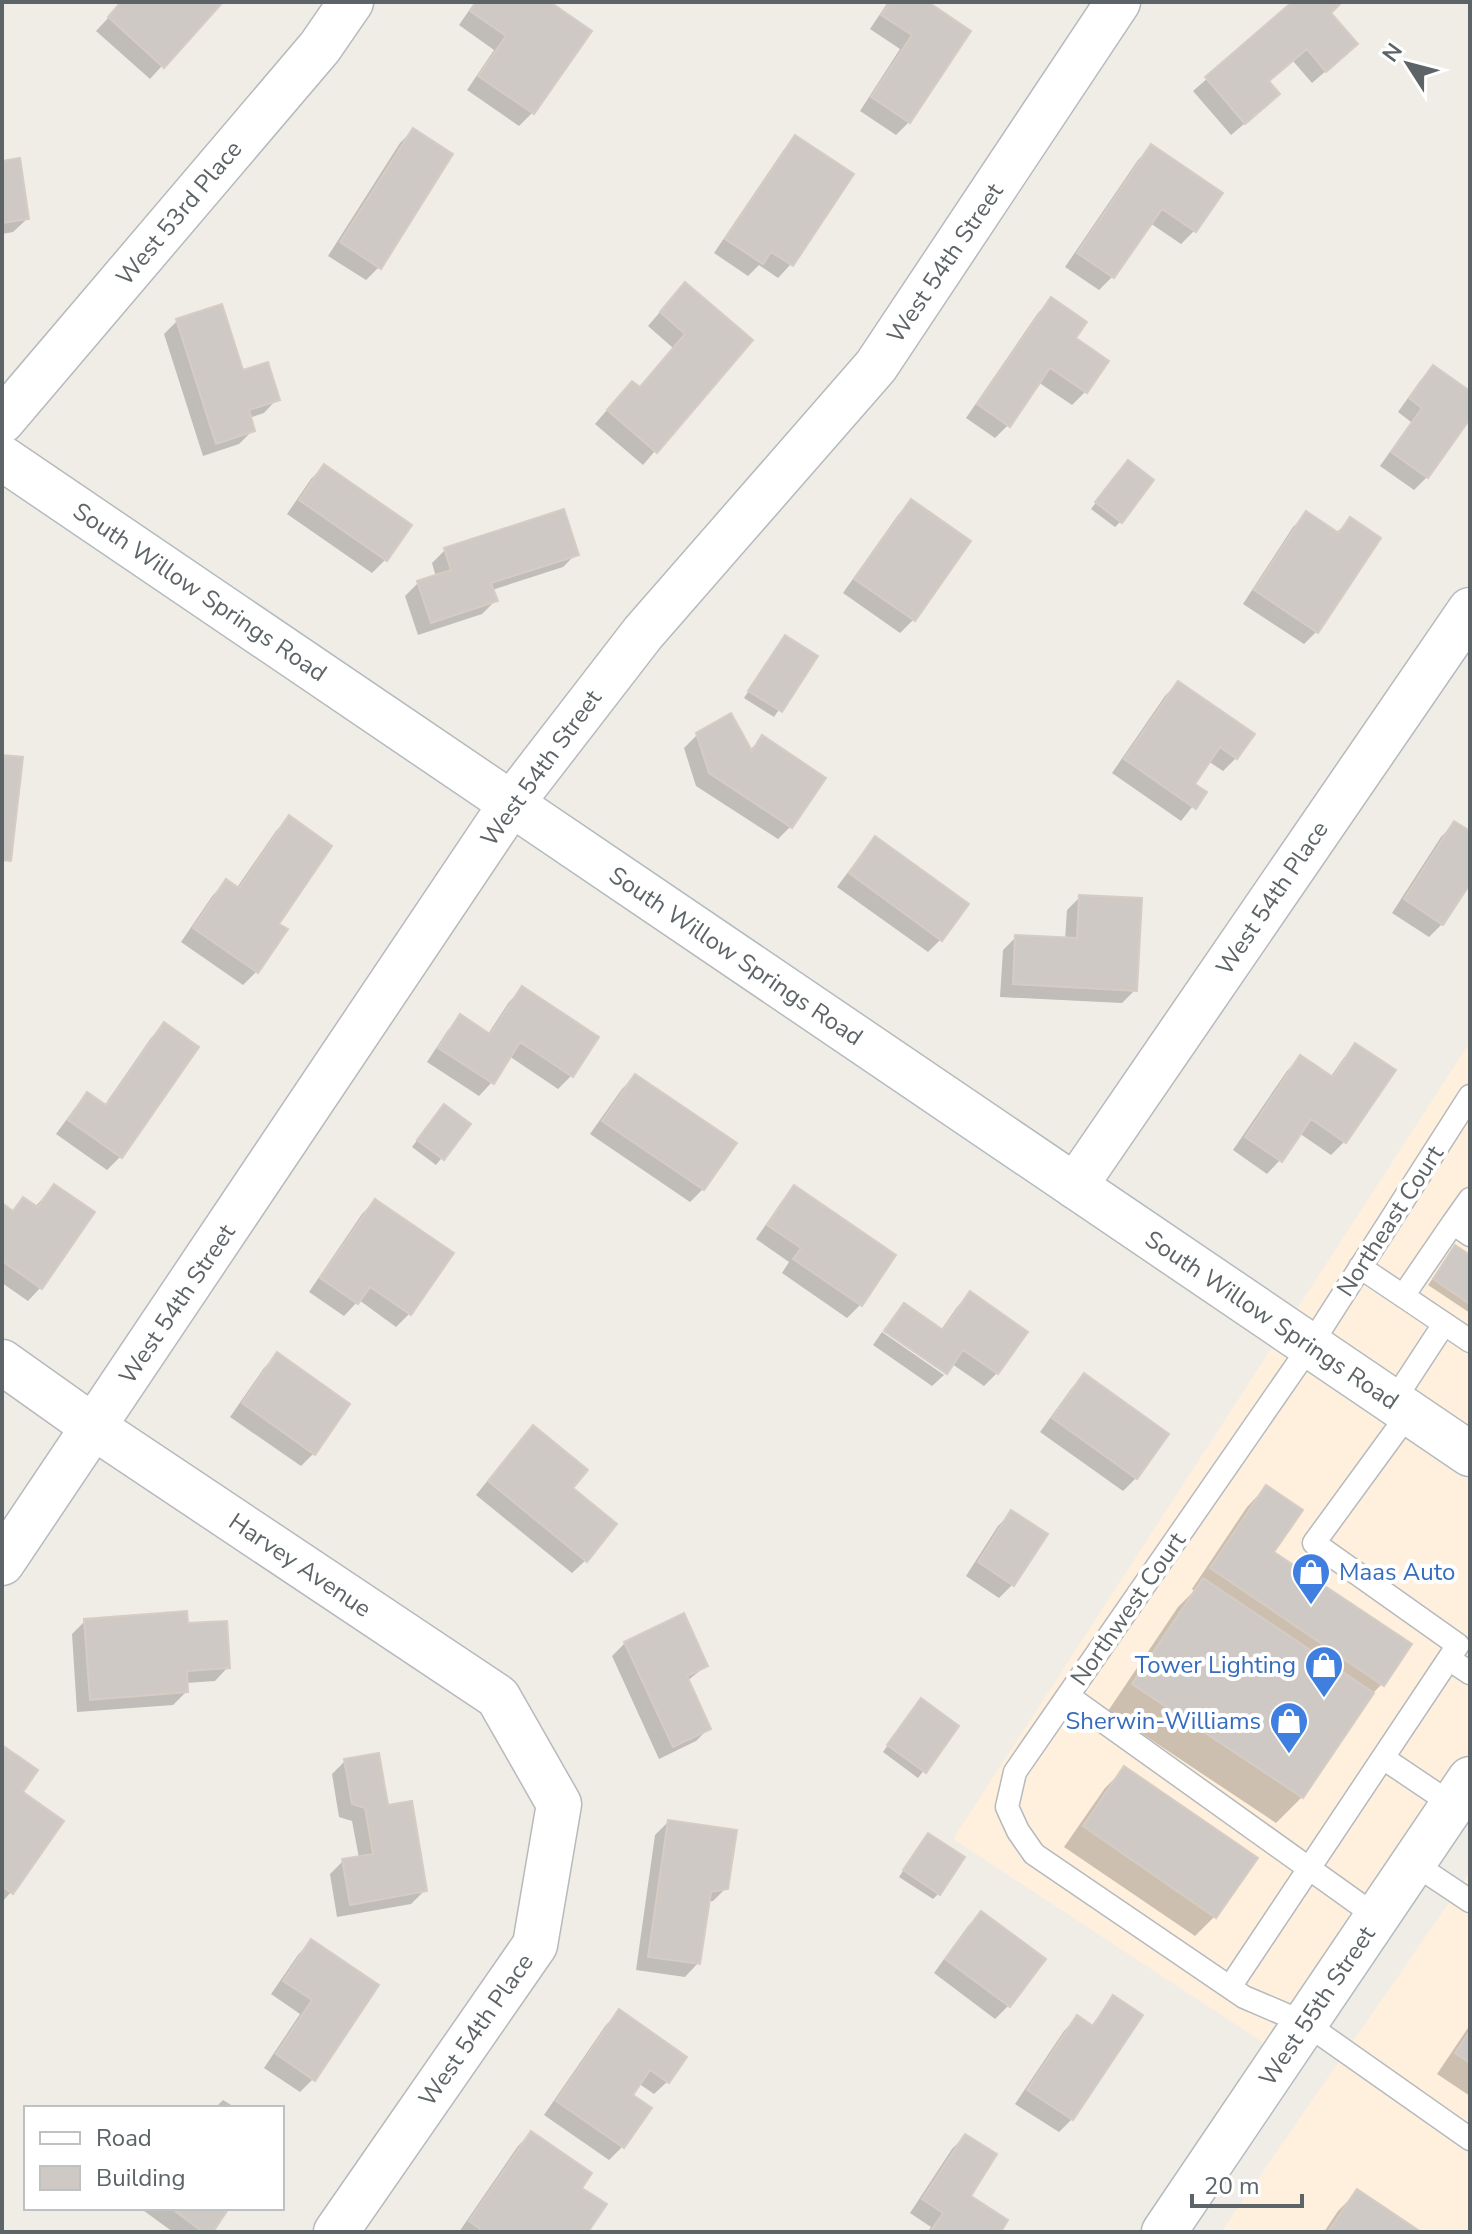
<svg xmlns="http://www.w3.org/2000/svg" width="1472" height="2234" viewBox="0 0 1472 2234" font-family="'Nunito Sans',sans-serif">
<rect width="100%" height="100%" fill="#f0ece6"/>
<path fill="#ffefdd" d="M1470,1042V1764L1276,2051L953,1839Z
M1470,1872V2232H1221Z"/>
<path fill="#0003" d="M123,2H220L150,79L96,31Z
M475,2H546L589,32L532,113L519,126L467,90L494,50L459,25Z
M888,2H924L909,122L896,135L860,111L900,49L870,29Z
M1295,2H1339L1329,14L1342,57L1312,83L1293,61L1267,82L1264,107L1231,135L1193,91Z
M413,130L379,267L366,280L328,256L400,143Z
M796,137L791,264L778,278L759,265L748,276L714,253L783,151Z
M1152,146L1220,193L1194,231L1181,244L1150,223L1112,277L1099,290L1065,267L1138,160Z
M2,163L27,219L13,232L2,234Z
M672,298L750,340L643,465L595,424L619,396L639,389L673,348L648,326Z
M1051,300L1073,338L1106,361L1085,392L1072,405L1038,382L1008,425L995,438L966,418L1038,313Z
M177,321L277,399L264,413L249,418L253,430L239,444L203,456L164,334Z
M1433,368L1470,394V416L1427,477L1414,490L1380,466L1411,422L1398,412L1420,381Z
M324,466L409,525L385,560L372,573L287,514L311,479Z
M1122,469L1121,521L1115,527L1091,509Z
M911,502L968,542L913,620L900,633L843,593L898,515Z
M1307,514L1336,533L1350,520L1317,631L1304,644L1243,604L1293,527Z
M445,550L576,554L563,567L492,590L495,601L482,614L418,635L405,596L418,583L436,577L432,563Z
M785,638L815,657L774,717L744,698Z
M1178,683L1236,758L1223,771L1208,761L1192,784L1204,792L1181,821L1112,773L1165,696Z
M697,735L750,750L763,737L791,826L778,839L696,786L684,748Z
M289,818L277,924L256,972L243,985L181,942L213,895L227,882L236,889L276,831Z
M1454,824L1470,834V880L1442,924L1429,937L1392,913L1441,837Z
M876,839L941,939L928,952L837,887L863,852Z
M1080,897L1135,990L1122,1003L1000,997L1003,950L1016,937L1065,940L1067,910Z
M522,989L572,1075L558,1089L509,1056L492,1082L479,1096L427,1062L448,1030L461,1017L488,1034L509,1002Z
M164,1025L120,1157L107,1170L56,1134L75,1108L88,1095L104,1106L151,1038Z
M1356,1045L1344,1142L1331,1155L1299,1133L1280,1160L1267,1174L1233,1150L1287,1071L1300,1058L1330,1078L1343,1059Z
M635,1076L703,1189L690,1202L590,1134L622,1089Z
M438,1113L468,1125L436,1165L412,1147Z
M54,1186L41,1287L28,1301L2,1283V1206L11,1212L23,1199L35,1207Z
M795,1188L860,1305L847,1318L782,1273L789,1262L756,1239L782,1201Z
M375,1201L409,1314L396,1327L359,1300L344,1316L309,1292L362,1214Z
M1455,1248L1470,1258V1313L1428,1285Z
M970,1294L997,1373L984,1386L952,1364L946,1371L884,1329L904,1306L941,1330L957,1307Z
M882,1332L944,1375L932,1386L873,1345Z
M277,1355L314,1453L301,1466L230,1417L264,1368Z
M1084,1376L1136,1478L1123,1491L1040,1432L1071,1389Z
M520,1441L570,1488L586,1560L572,1573L476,1495Z
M1266,1487L1271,1553L1382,1684L1367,1699L1302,1797L1276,1823L1108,1711L1178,1607L1194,1591L1192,1589L1247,1507Z
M1011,1513L1012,1585L999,1598L966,1576L998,1526Z
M85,1621L186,1626L228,1667L215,1681L186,1683V1692L173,1705L77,1712L72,1634Z
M625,1643L706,1666L687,1681L709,1728L696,1741L659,1759L612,1656Z
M915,1707L957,1726L918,1778L883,1752Z
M2,1747L20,1793L11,1892L2,1902Z
M345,1761L387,1807L425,1890L411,1904L337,1917L330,1874L343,1861L359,1858L352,1821L339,1817L332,1774Z
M1124,1769L1214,1917L1195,1936L1064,1847L1105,1788Z
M668,1822L726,1888L713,1901L707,1902L698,1963L685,1977L636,1970L655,1835Z
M922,1842L939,1893L933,1899L899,1877Z
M981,1913L1043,1959L1008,2006L995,2019L934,1973L968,1926Z
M311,1941L376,1986L313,2079L300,2092L264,2068L300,2014L271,1994L298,1955Z
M1114,1998L1072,2119L1059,2132L1015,2104L1064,2031L1077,2018L1091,2026Z
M619,2012L668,2081L654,2094L638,2083L630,2096L649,2108L622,2147L609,2160L544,2115L606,2025Z
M1470,2025V2096L1437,2074Z
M223,2100L236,2108H215Z
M531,2133L579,2188L585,2232H459L518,2146Z
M965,2136L968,2196L998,2232H928L931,2227L910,2213L952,2149Z
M1358,2191L1418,2232H1324L1338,2211Z
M140,2208H227L211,2232H173Z"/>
<path fill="#cec9c5" stroke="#d6ccc4" stroke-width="2" d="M121,2H223L164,68L108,17Z
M477,2H550L592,31L534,114L478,76L506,36L470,11Z
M890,2H928L971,31L910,123L871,97L912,35L881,15Z
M1292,2H1342L1331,13L1358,44L1326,72L1307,49L1269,81L1280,94L1245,124L1205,77Z
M413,128L453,154L381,269L340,242Z
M795,135L854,174L793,266L771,252L763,264L725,239Z
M1151,144L1223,193L1196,232L1162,209L1114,278L1077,253Z
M20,158L29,219L2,223V161Z
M685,282L753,340L657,453L607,410L632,381L640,387L685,334L660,312Z
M1051,297L1087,322L1076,338L1109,361L1087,393L1050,368L1010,427L977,404Z
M222,304L243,370L268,362L280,400L249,410L255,431L216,444L176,319Z
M1433,365L1470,391V419L1428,478L1391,452L1422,408L1409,398Z
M1128,460L1154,480L1122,523L1095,502Z
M324,464L412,525L387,561L299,500Z
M911,499L971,541L915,621L854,579Z
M564,509L579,555L491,583L498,601L431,623L417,581L451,570L444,548Z
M1306,511L1339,533L1350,517L1381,538L1318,633L1254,590Z
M785,635L818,656L782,712L748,691Z
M1178,681L1255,734L1237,759L1220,747L1195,784L1207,792L1196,809L1124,759Z
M731,713L752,751L762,735L826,778L792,828L709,773L696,733Z
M2,755L23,757L11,861L2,860Z
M289,815L332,846L279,924L288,929L258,973L193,928L226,879L239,888Z
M1454,821L1470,831V884L1443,925L1404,899Z
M875,836L969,904L942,941L849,873Z
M1079,895L1142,898L1137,991L1013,984L1015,935L1077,938Z
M522,986L599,1037L573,1077L520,1042L494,1084L438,1048L460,1014L490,1034Z
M164,1022L199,1047L122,1158L68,1120L87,1092L106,1105Z
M1355,1043L1396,1070L1346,1143L1311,1119L1282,1162L1245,1137L1300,1055L1333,1077Z
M635,1074L737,1143L704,1190L602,1121Z
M444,1104L471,1124L444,1160L417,1140Z
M54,1184L95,1212L42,1289L2,1261V1203L13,1211L23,1197L38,1207Z
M794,1185L896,1255L862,1306L793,1259L801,1248L767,1225Z
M375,1199L454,1253L411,1315L370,1287L358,1304L320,1278Z
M1455,1245L1470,1255V1304L1433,1279Z
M970,1291L1028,1332L998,1374L963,1350L947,1374L884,1331L904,1303L943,1330Z
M277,1352L350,1404L315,1455L242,1403Z
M1084,1373L1169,1434L1137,1479L1052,1418Z
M533,1425L588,1470L573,1488L617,1524L587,1562L488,1481Z
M1266,1485L1303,1510L1274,1552L1412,1644L1384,1686L1210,1568Z
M1011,1510L1048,1534L1014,1586L978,1562Z
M1203,1578L1374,1693L1303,1798L1132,1684Z
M187,1611L188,1623L227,1621L230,1668L187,1671L188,1692L90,1700L84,1619Z
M684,1613L708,1666L687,1676L711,1729L673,1747L624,1642Z
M921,1698L959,1726L926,1773L887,1745Z
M2,1745L38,1770L23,1792L64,1821L13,1894L2,1886Z
M379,1753L388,1805L412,1801L427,1891L350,1905L342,1859L373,1854L365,1808L352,1804L344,1759Z
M1124,1766L1258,1858L1216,1918L1083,1826Z
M668,1820L737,1830L728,1889L711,1892L700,1964L648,1957Z
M928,1833L965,1857L940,1895L903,1870Z
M981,1911L1046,1959L1010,2007L945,1959Z
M311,1939L379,1985L315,2081L276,2054L312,2000L283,1981Z
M1113,1995L1143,2015L1073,2120L1027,2090L1077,2015L1093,2026Z
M619,2009L687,2057L669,2083L650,2070L633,2095L652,2108L624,2148L556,2101Z
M1470,2031V2063L1455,2053Z
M531,2131L592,2173L582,2188L607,2204L588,2232H484L469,2221Z
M965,2134L997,2154L971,2196L1008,2220L1001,2232H930L943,2213L922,2199Z
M1357,2189L1421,2232H1328Z
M171,2208H229L213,2232H203Z"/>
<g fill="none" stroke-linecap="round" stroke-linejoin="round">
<defs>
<path id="lane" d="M1470,1096L1310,1346L1015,1772L1007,1807L1018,1831L1034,1854L1244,1997L1305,2023L1470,2139
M1453,1223L1470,1199
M1360,1267L1470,1341
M1403,1296L1453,1223L1470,1235
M1393,1402L1444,1324
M1449,1659L1470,1673
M1068,1696L1377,1917
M1383,1758L1453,1805
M1413,1863L1470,1901
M1230,1987L1458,1645L1314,1543L1409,1413"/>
<path id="street" d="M2,421L320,47L351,2
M1075,1186L1470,610
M2,1362L95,1428L498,1697L559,1804L535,1945L336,2232
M2,1563L511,804L643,633L876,366L1118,2"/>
<path id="secondary" d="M2,458L1470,1454
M1164,2232L1470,1779"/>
</defs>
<use href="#lane" stroke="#b6babd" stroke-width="25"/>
<use href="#street" stroke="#b6babd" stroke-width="47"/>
<use href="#secondary" stroke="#b4bbbe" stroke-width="47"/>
<use href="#lane" stroke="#fff" stroke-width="22"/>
<use href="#street" stroke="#fff" stroke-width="44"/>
<use href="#secondary" stroke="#fff" stroke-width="44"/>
</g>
<defs>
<symbol id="shop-pin" viewBox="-11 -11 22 30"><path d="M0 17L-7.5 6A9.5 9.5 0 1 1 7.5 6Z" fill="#3f7fe0" stroke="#fff"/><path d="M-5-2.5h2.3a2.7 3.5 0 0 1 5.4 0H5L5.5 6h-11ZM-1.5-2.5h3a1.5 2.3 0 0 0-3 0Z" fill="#fff"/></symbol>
</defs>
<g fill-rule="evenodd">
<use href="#shop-pin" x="1289" y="1550" width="44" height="60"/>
<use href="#shop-pin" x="1302" y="1643" width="44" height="60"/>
<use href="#shop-pin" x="1267" y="1699" width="44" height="60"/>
</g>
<g text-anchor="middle" stroke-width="8" stroke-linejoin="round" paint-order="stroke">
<g font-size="24" fill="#5d6467" stroke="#fff">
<text transform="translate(179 213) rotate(-50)" y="8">West 53rd Place</text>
<text transform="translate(945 263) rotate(-56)" y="8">West 54th Street</text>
<text transform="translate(200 592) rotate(34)" y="8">South Willow Springs Road</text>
<text transform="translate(541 768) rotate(-54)" y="8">West 54th Street</text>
<text transform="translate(1272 898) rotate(-56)" y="8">West 54th Place</text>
<text transform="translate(736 956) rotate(34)" y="8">South Willow Springs Road</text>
<text transform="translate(1390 1221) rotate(-57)" y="8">Northeast Court</text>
<text transform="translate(177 1304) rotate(-56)" y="8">West 54th Street</text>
<text transform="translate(1272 1320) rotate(34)" y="8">South Willow Springs Road</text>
<text transform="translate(300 1565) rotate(34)" y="8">Harvey Avenue</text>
<text transform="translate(1128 1609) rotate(-55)" y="8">Northwest Court</text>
<text transform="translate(1317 2006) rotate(-56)" y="8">West 55th Street</text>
<text transform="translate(476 2030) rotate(-55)" y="8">West 54th Place</text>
</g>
<g font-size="24" fill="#366cbe" stroke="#fff" text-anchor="end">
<text x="1339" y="1580" text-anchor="start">Maas Auto</text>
<text x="1296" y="1673">Tower Lighting</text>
<text x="1261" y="1729">Sherwin-Williams</text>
</g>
</g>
<rect width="1472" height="2234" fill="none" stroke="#5d6467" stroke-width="8"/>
<rect x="24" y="2106" width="260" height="104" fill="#ffffff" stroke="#bec1c2" stroke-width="2"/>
<rect x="40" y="2132" width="40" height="12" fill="#ffffff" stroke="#bec1c2" stroke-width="2"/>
<text x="96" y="2146" font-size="24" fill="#5d6467">Road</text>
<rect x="40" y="2166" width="40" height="24" fill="#cec9c5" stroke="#bec1c2" stroke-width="2"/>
<text x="96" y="2186" font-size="24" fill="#5d6467">Building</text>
<g transform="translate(1408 64) rotate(306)" stroke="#ffffff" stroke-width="6" paint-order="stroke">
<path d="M0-6L14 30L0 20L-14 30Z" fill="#5d6467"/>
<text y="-12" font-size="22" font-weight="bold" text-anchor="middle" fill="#5d6467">N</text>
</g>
<path d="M1192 2194v12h110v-12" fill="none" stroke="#5d6467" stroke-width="4"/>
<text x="1204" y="2194" font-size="24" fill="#5d6467" stroke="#ffffff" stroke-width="6" paint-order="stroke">20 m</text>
</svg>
